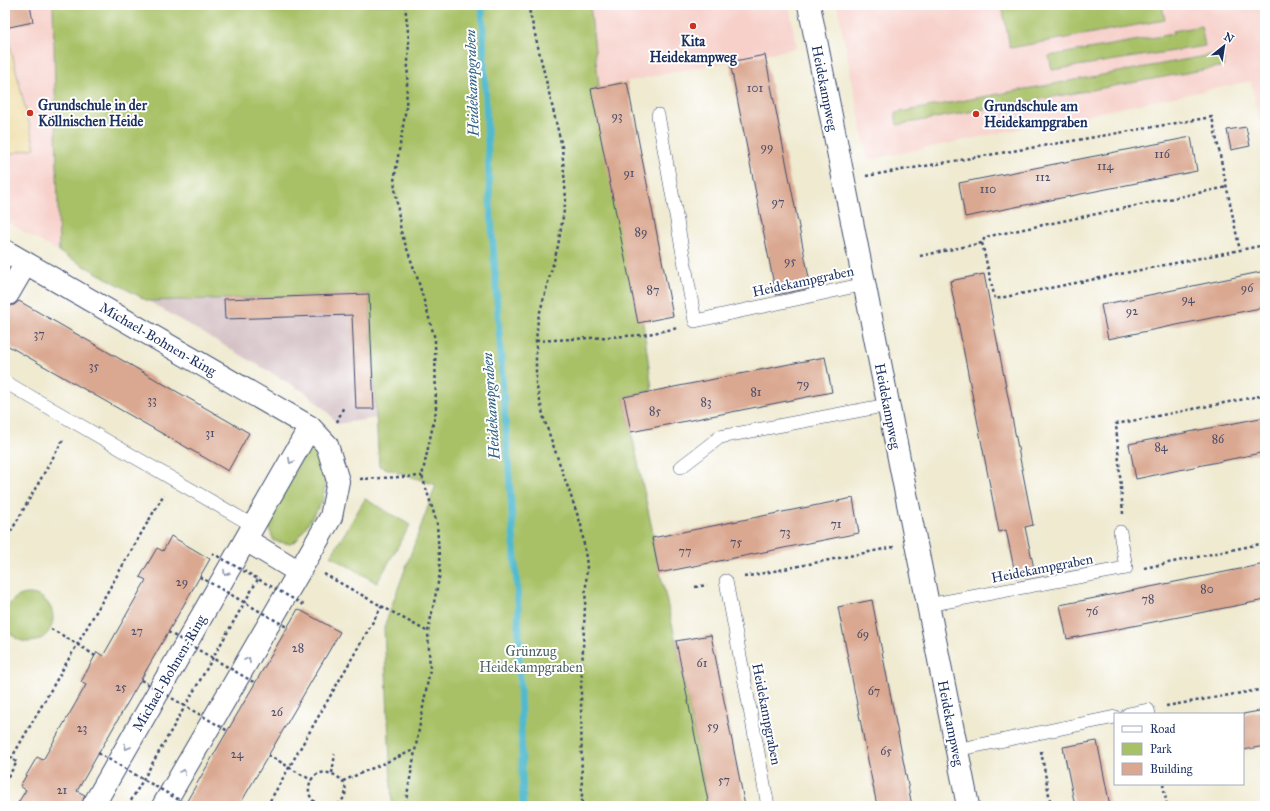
<svg xmlns="http://www.w3.org/2000/svg" width="1270" height="811" viewBox="0 0 1270 811" font-family="'IM FELL Great Primer',serif">
<rect width="100%" height="100%" fill="#fff"/>
<filter id="ink" filterUnits="userSpaceOnUse"><feTurbulence type="fractalNoise" baseFrequency=".025" numOctaves="2"/><feDisplacementMap in="SourceGraphic" scale="8" xChannelSelector="R" yChannelSelector="G"/><feConvolveMatrix kernelMatrix="1 2 1 2 8 2 1 2 1" color-interpolation-filters="sRGB"/></filter>
<filter id="wash" filterUnits="userSpaceOnUse"><feTurbulence type="fractalNoise" baseFrequency=".012" numOctaves="4" result="noise"/><feDisplacementMap in="SourceGraphic" scale="16" xChannelSelector="R" yChannelSelector="G"/><feGaussianBlur stdDeviation="0.9" result="paint"/><feColorMatrix in="noise" values="0 0 0 0 0 0 0 0 0 0 0 0 0 0 0 0 0 1.4 0 .05"/><feComposite in="paint" operator="in"/></filter>
<g filter="url(#wash)">
<rect width="100%" height="100%" fill="#efead0"/>
<path fill="#f7d0ca" d="M5,5H53L59,252L5,221Z
M590,5H789L797,48L599,87Z
M837,5H1265V147L1251,81L868,160Z"/>
<path fill="#d2bec2" d="M369,294L376,418L337,424L328,412L306,393L148,301Z"/>
<path fill="#a8c166" stroke="#627862" d="M53,5H590L599,87L592,89L643,322L652,390L624,397L654,538H652L676,641L709,806H392L384,627L436,485L379,466L369,294L148,301L59,252Z
M1002,5H1162L1165,20L1010,48Z
M1201,26L1205,46L1052,70L1049,56L1173,34V31Z
M1222,53L1225,66L897,125L895,113Z
M311,443L317,447L326,473L325,487L322,502L297,540L290,544L274,541L266,521Z
M365,499L410,525L377,583L331,556Z
M5 618a24 24 0 1 1 48 0a24 24 0 1 1-48 0Z"/>
<path fill="#eeda9e" stroke="#84847e" d="M9,41L35,148L5,155V42Z"/>
<g fill="none" stroke-linecap="round" stroke-linejoin="round">
<path stroke="#51bace" stroke-width="7" d="M482,5L490,200L518,602L523,806"/>
</g>
<g id="blocks">
<path fill="#daa790" d="M5,5H30L33,22L5,28Z
M765,55L811,288L776,295L730,62Z
M627,82L673,316L638,323L591,89Z
M1246,127L1250,146L1231,150L1227,130Z
M1191,137L1197,171L965,217L959,183Z
M1265,271V307L1108,339L1101,305Z
M984,274L1033,525L1025,527L1035,573L1016,578L1006,530L999,532L950,281Z
M369,294L374,409H356L352,315L225,319L224,299Z
M19,301L249,433L228,471L5,344V306L14,305Z
M825,357L832,392L631,432L624,397Z
M1265,417V452L1136,479L1129,444Z
M853,498L859,533L659,573L652,538Z
M171,536L210,559L77,791L85,795L81,806H16L26,790L20,786L37,757L43,760L86,685L81,682L97,652L103,656L146,580L140,577L157,548L163,551Z
M1265,564V600L1067,639L1060,605Z
M872,600L912,806H877L838,607Z
M298,609L340,632L239,806H184Z
M711,635L745,806H709L676,641Z
M1265,710V746L1243,750V714Z
M1097,741L1110,806H1075L1063,747Z"/>
</g>
</g>
<g filter="url(#ink)">
<use href="#blocks" fill-opacity="0" stroke="#3b4b6f" stroke-width="1"/>
<g fill="none" stroke-linecap="round" stroke-linejoin="round">
<defs>
<path id="service" d="M658,115L695,321L865,284
M5,382L254,526
M681,467L720,437L888,405
M726,581L768,806
M928,605L1126,568L1120,532
M1128,714L1148,710L1149,714
M956,750L1115,717"/>
<path id="minor" d="M809,5L968,806
M5,251L310,427L327,445L338,481L331,517L163,806
M8,294L26,263
M246,540L299,572
M93,806L310,427"/>
</defs>
<use href="#service" stroke="#3b4b6f" stroke-width="14"/>
<use href="#minor" stroke="#3b4b6f" stroke-width="24"/>
<path stroke="#3b4b6f" stroke-width="2.5" stroke-dasharray="3 3" stroke-linecap="butt" d="M405,5L409,40L406,108L394,181L401,232L418,280L435,339L436,411L422,476L437,523L440,573L428,632L430,669L405,806
M528,5L562,147L566,199L558,246L538,319L536,341V383L544,419L581,525L587,565L581,690L582,806
M866,176L1212,117L1240,251
M982,243L995,299L1265,245
M920,256L982,243L985,237L1227,187
M536,341L643,335L678,328
M337,422L344,406
M360,479L422,476
M1123,514L1116,424L1265,395
M5,542L64,438
M1144,568L1265,543
M324,574L428,632
M744,577L894,547
M695,587L707,585
M5,603L9,605
M51,629L67,638
M88,651L95,656
M1166,706L1265,689
M1041,751L1051,806
M268,755L279,761
M332,773L335,754
M300,774L312,780
M343,781L414,750
M5,782L17,762L11,759L164,494
M1163,784L1167,806
M5,805L6,806
M128,806L258,579
M267,806L382,606
M319,806C312,801 308,795 309,787C314,755 367,783 336,806"/>
<use href="#service" stroke="#fff" stroke-width="13"/>
<use href="#minor" stroke="#fff" stroke-width="22"/>
<path stroke="#3b4b6f" stroke-width="2.5" stroke-dasharray="3 3" stroke-linecap="butt" d="M212,553L304,605
M200,577L287,627
M168,632L255,683
M67,638L88,651
M141,680L228,731
M98,753L186,804
M279,761L300,774"/>
</g>
<defs><path id="oneway-chevron" d="M-2-3.5L2.5 0L-2 3.5" fill="none" stroke-width="1.6" stroke-linecap="round" stroke-linejoin="round"/></defs>
<g stroke="#8d97ae">
<use href="#oneway-chevron" transform="translate(291 461) rotate(119)"/>
<use href="#oneway-chevron" transform="translate(226 573) rotate(120)"/>
<use href="#oneway-chevron" transform="translate(248 660) rotate(-60)"/>
<use href="#oneway-chevron" transform="translate(127 747) rotate(119)"/>
<use href="#oneway-chevron" transform="translate(183 772) rotate(-60)"/>
</g>
</g>
<g fill="#c8321e" stroke="#fff" stroke-width="1.5">
<circle cx="693" cy="26" r="4"/>
<circle cx="30" cy="113" r="4"/>
<circle cx="976" cy="114" r="4"/>
</g>
<g text-anchor="middle" stroke-width="4" stroke-linejoin="round" paint-order="stroke">
<g font-size="12" fill="#4b4d6a">
<text x="755" y="92">101</text>
<text x="617" y="120">93</text>
<text x="767" y="151">99</text>
<text x="1162" y="158">116</text>
<text x="1105" y="170">114</text>
<text x="629" y="177">91</text>
<text x="1043" y="181">112</text>
<text x="988" y="193">110</text>
<text x="778" y="206">97</text>
<text x="641" y="236">89</text>
<text x="790" y="265">95</text>
<text x="1247" y="292">96</text>
<text x="653" y="294">87</text>
<text x="1188" y="303">94</text>
<text x="1132" y="315">92</text>
<text x="39" y="338">37</text>
<text x="94" y="370">35</text>
<text x="803" y="388">79</text>
<text x="756" y="396">81</text>
<text x="152" y="404">33</text>
<text x="706" y="406">83</text>
<text x="655" y="415">85</text>
<text x="210" y="437">31</text>
<text x="1218" y="443">86</text>
<text x="1161" y="451">84</text>
<text x="836" y="528">71</text>
<text x="785" y="536">73</text>
<text x="736" y="546">75</text>
<text x="685" y="555">77</text>
<text x="182" y="586">29</text>
<text x="1207" y="593">80</text>
<text x="1148" y="603">78</text>
<text x="1092" y="615">76</text>
<text x="137" y="635">27</text>
<text x="863" y="638">69</text>
<text x="298" y="652">28</text>
<text x="702" y="667">61</text>
<text x="121" y="691">25</text>
<text x="874" y="695">67</text>
<text x="277" y="716">26</text>
<text x="713" y="730">59</text>
<text x="82" y="732">23</text>
<text x="886" y="755">65</text>
<text x="237" y="758">24</text>
<text x="724" y="784">57</text>
<text x="62" y="794">21</text>
</g>
<g font-size="14" font-weight="bold" fill="#1b2f5e" stroke="#fff" text-anchor="start">
<text x="693" y="46" text-anchor="middle">Kita<tspan x="693" dy="16">Heidekampweg</tspan></text>
<text x="38" y="110">Grundschule in der<tspan x="38" dy="16">Köllnischen Heide</tspan></text>
<text x="984" y="111">Grundschule am<tspan x="984" dy="16">Heidekampgraben</tspan></text>
</g>
<g font-size="14" fill="#1b2f5e" stroke="#fff">
<text transform="translate(825 88) rotate(79)" y="5">Heidekampweg</text>
<text transform="translate(803 281) rotate(-12)" y="5">Heidekampgraben</text>
<text transform="translate(158 339) rotate(30)" y="5">Michael-Bohnen-Ring</text>
<text transform="translate(888 406) rotate(79)" y="5">Heidekampweg</text>
<text transform="translate(1042 568) rotate(-11)" y="5">Heidekampgraben</text>
<text transform="translate(169 673) rotate(-60)" y="5">Michael-Bohnen-Ring</text>
<text transform="translate(767 714) rotate(79)" y="5">Heidekampgraben</text>
<text transform="translate(951 723) rotate(79)" y="5">Heidekampweg</text>
</g>
<g font-size="14" fill="#4c6261" stroke="#fff">
<text x="531" y="656">Grünzug<tspan x="531" dy="16">Heidekampgraben</tspan></text>
</g>
<g font-size="15" font-style="italic" fill="#2e6085" stroke="#fff">
<text transform="translate(472 83) rotate(-92)" y="5">Heidekampgraben</text>
<text transform="translate(491 406) rotate(-94)" y="5">Heidekampgraben</text>
</g>
</g>
<rect width="1270" height="811" fill="none" stroke="#fff" stroke-width="20"/>
<rect x="1114" y="713" width="130" height="72" fill="#ffffff" stroke="#a4acbf"/>
<rect x="1122" y="726" width="20" height="6" fill="#ffffff" stroke="#a4acbf"/>
<text x="1150" y="733" font-size="12" fill="#1b2f5e">Road</text>
<rect x="1122" y="743" width="20" height="12" fill="#a8c166" stroke="#a4acbf"/>
<text x="1150" y="753" font-size="12" fill="#1b2f5e">Park</text>
<rect x="1122" y="763" width="20" height="12" fill="#daa790" stroke="#a4acbf"/>
<text x="1150" y="773" font-size="12" fill="#1b2f5e">Building</text>
<g transform="translate(1224 46) rotate(30)" stroke="#ffffff" stroke-width="3" paint-order="stroke">
<path d="M0-3L7 15L0 10L-7 15Z" fill="#1b2f5e"/>
<text y="-6" font-size="11" font-weight="bold" text-anchor="middle" fill="#1b2f5e">N</text>
</g>
</svg>
